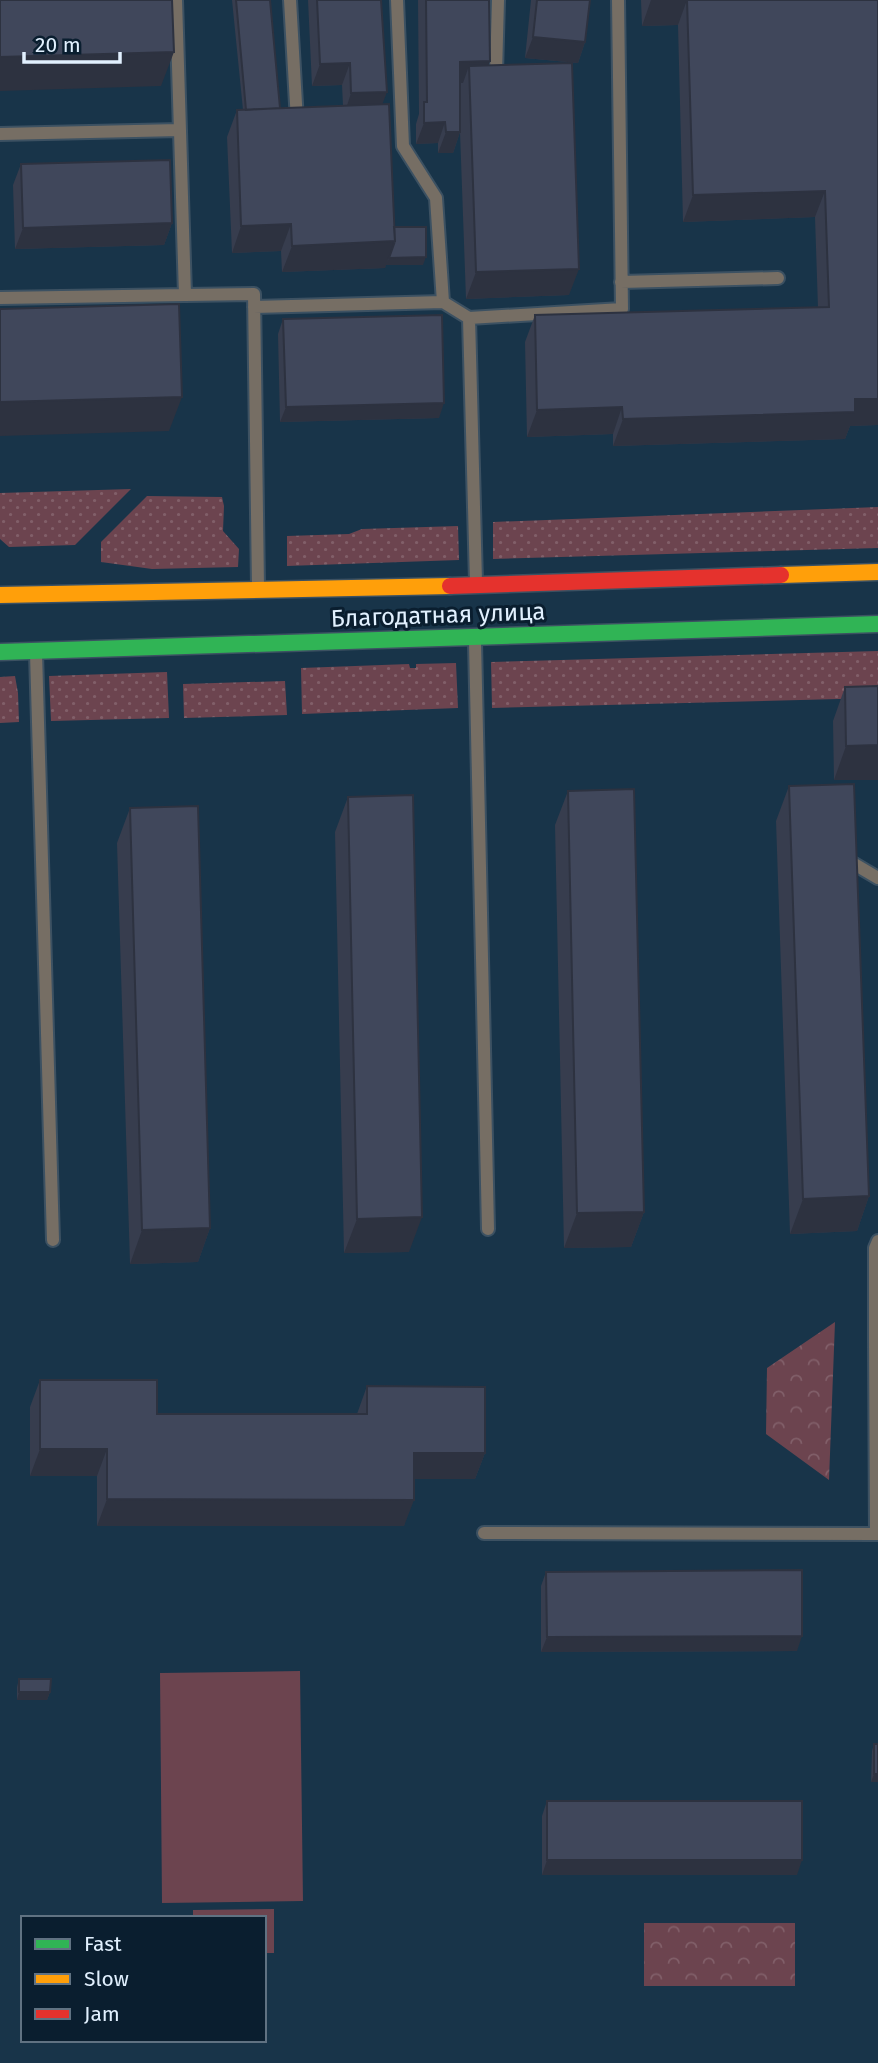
<svg xmlns="http://www.w3.org/2000/svg" width="878" height="2063" viewBox="0 0 878 2063" font-family="'Fira Sans',sans-serif">
<defs>
<pattern id="grass-dots" width="8" height="8" patternUnits="userSpaceOnUse" patternTransform="scale(1.75)"><rect width="8" height="8" fill="#6c444f"/><path d="M2 2h.1M6 6h.1" fill="none" stroke="#815f69" stroke-width="1.8" stroke-linecap="round"/></pattern>
<pattern id="forest-crowns" width="20" height="18" patternUnits="userSpaceOnUse" patternTransform="scale(1.75)"><rect width="20" height="18" fill="#6c444f"/><path d="M2 6a3 3 0 1 1 6 0M12 15a3 3 0 1 1 6 0" fill="none" stroke="#815f69"/></pattern>
</defs>
<rect width="100%" height="100%" fill="#183449"/>
<path fill="url(#grass-dots)" d="M131,489L75,545L9,547L0,539V493Z
M147,496L222,497L224,506L223,531L239,549L238,567L152,569L101,562V542Z
M878,507V548L493,559V522Z
M458,526L459,560L287,566V536L349,534L362,529Z
M878,651V698L492,708L491,662Z
M456,663L458,708L302,714L301,668L409,664L410,668H416V664Z
M167,672L169,718L51,721L49,676Z
M15,676L18,693L19,722L0,723V677Z
M285,681L287,715L184,718L183,684Z"/>
<path fill="url(#forest-crowns)" d="M835,1322L829,1480L766,1434L767,1368Z
M644,1923H795V1986H644Z"/>
<path fill="#6c444f" d="M300,1671L303,1901L162,1903L160,1673Z
M274,1909V1953H264V1918H193V1910Z"/>
<g fill="none" stroke-linecap="round" stroke-linejoin="round">
<defs>
<path id="lane" d="M176,0L185,295L254,294L258,587
M290,0L297,121
M397,0L403,146L436,198L443,302
M496,73L498,0
M0,134L180,130
M621,282L778,278
M0,298L185,295
M254,307L443,302L469,318L622,309L618,0
M469,318L476,582
M475,642L488,1229
M36,653L53,1240
M844,858L878,878
M875,1342V1248L878,1241
M484,1533L878,1534
M876,1534L875,1342H878"/>
<path id="fast" d="M0,652L878,624"/>
<path id="slow" d="M781,575L878,572
M0,595L450,586"/>
<path id="jam" d="M450,586L781,575"/>
</defs>
<use href="#lane" stroke="#3c5162" stroke-width="16"/>
<use href="#fast" stroke="#3c5162" stroke-width="19"/>
<use href="#slow" stroke="#3c5162" stroke-width="19"/>
<use href="#jam" stroke="#3c5162" stroke-width="19"/>
<use href="#lane" stroke="#766e64" stroke-width="12"/>
<use href="#fast" stroke="#30b455" stroke-width="16"/>
<use href="#slow" stroke="#ff9f0a" stroke-width="16"/>
<use href="#jam" stroke="#e5322d" stroke-width="16"/>
</g>
<path fill="#373d4e" d="M232,0H270L280,108L343,106L342,85L312,86L308,0H381L382,104L394,227L423,265H386V264L385,268L282,272L281,251L232,253L227,137L237,110H243Z
M418,0H489L490,61L488,66L569,295L466,299L460,132L453,153H438V143L416,144V124L419,114Z
M531,0H590L585,42L578,63L525,58Z
M641,0H878V425L850,426L845,439L613,446V434L527,437L525,342L535,315L818,308L815,217L683,222L678,25L642,26Z
M21,164L172,223L164,245L15,249L13,185Z
M283,319L439,418L280,422L278,334Z
M878,686V780H834L833,721L845,687Z
M789,786L869,1196L857,1231L790,1234L776,821Z
M568,791L644,1212L631,1247L564,1248L555,825Z
M348,797L409,1252L344,1253L335,832Z
M130,808L210,1228L198,1262L130,1264L117,843Z
M40,1380L157,1414H357L367,1386L485,1453L475,1479H414L404,1526H97V1476H30V1407Z
M546,1572L797,1651L541,1652V1586Z
M19,1679L50,1692L47,1700H17V1687Z
M874,1744H878V1782H871L872,1751Z
M547,1801L797,1875H542V1816Z"/>
<path fill="#2d3240" d="M651,0H687L678,25L642,26Z
M533,37L585,42L578,63L525,58Z
M174,52L161,86L0,91V57Z
M490,61L482,83L469,66L463,83H452L460,62Z
M350,63L342,85L312,86L320,64Z
M387,92L379,113L344,115L351,93Z
M445,122L438,143L416,144L424,123Z
M446,132H460L453,153H438Z
M825,191L815,217L683,222L693,195Z
M172,223L164,245L15,249L23,228Z
M291,224L281,251L232,253L241,226Z
M395,241L385,268L282,272L292,246Z
M426,257L423,265H386L389,258Z
M579,269L569,295L466,299L476,272Z
M182,397L169,431L0,436V402Z
M855,399H878V425L850,426L845,439L613,446L623,419Z
M444,403L439,418L280,422L286,407Z
M622,407L613,434L527,437L537,410Z
M878,745V780H834L846,746Z
M869,1196L857,1231L790,1234L803,1199Z
M644,1212L631,1247L564,1248L577,1213Z
M422,1217L409,1252L344,1253L357,1219Z
M210,1228L198,1262L130,1264L142,1230Z
M40,1449H107L97,1476H30Z
M414,1453H485L475,1479H404Z
M107,1499L414,1500L404,1526H97Z
M802,1636L797,1651L541,1652L547,1637Z
M19,1692H50L47,1700H17Z
M874,1774H878V1782H871Z
M547,1860H802L797,1875H542Z"/>
<path fill="#40475b" stroke="#2d3240" stroke-width="2" d="M0,0H172L174,52L0,57Z
M236,0H270L280,108L246,110Z
M317,0H381L387,92L351,93L350,63L320,64Z
M426,0H489L490,61L460,62V132H446L445,122L424,123V102H427Z
M537,0H590L585,42L533,37Z
M687,0H878V399H855V412L623,419L622,407L537,410L535,315L829,307L825,191L693,195Z
M572,63L579,269L476,272L469,66Z
M389,104L395,241L292,246L291,224L241,226L237,110Z
M170,160L172,223L23,228L21,164Z
M394,227H426V257L389,258L395,241Z
M179,304L182,397L0,402V309Z
M442,315L444,403L286,407L283,319Z
M878,686V745L846,746L845,687Z
M854,784L869,1196L803,1199L789,786Z
M634,789L644,1212L577,1213L568,791Z
M413,795L422,1217L357,1219L348,797Z
M198,806L210,1228L142,1230L130,808Z
M40,1380H157V1414H367V1386L485,1387V1453H414V1500L107,1499V1449H40Z
M802,1570V1636L547,1637L546,1572Z
M19,1679H51L50,1692H19Z
M874,1744H878V1774H874Z
M547,1801H802V1860H547Z"/>
<g text-anchor="middle" stroke-width="6" stroke-linejoin="round" paint-order="stroke">
<g font-size="24" fill="#e1f0fe" stroke="#0a1e2f">
<text transform="translate(438 615) rotate(-2)" y="8">Благодатная улица</text>
</g>
</g>
<rect x="21" y="1916" width="245" height="126" fill="#0a1e2f" stroke="#607282" stroke-width="2"/>
<rect x="35" y="1939" width="35" height="10" fill="#30b455" stroke="#607282" stroke-width="2"/>
<text x="84" y="1951" font-size="21" fill="#e1f0fe">Fast</text>
<rect x="35" y="1974" width="35" height="10" fill="#ff9f0a" stroke="#607282" stroke-width="2"/>
<text x="84" y="1986" font-size="21" fill="#e1f0fe">Slow</text>
<rect x="35" y="2009" width="35" height="10" fill="#e5322d" stroke="#607282" stroke-width="2"/>
<text x="84" y="2021" font-size="21" fill="#e1f0fe">Jam</text>
<path d="M24 52v10h96v-10" fill="none" stroke="#e1f0fe" stroke-width="3.5"/>
<text x="35" y="52" font-size="21" fill="#e1f0fe" stroke="#0a1e2f" stroke-width="5" paint-order="stroke">20 m</text>
</svg>
